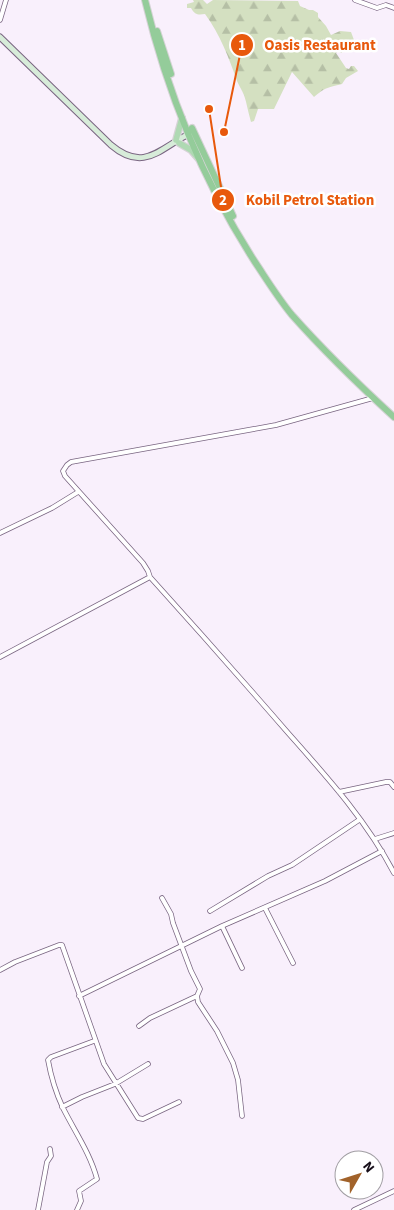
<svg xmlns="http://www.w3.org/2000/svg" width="394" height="1210" viewBox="0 0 394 1210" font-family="'Source Sans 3',sans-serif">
<defs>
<pattern id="forest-firs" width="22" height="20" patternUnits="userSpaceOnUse" patternTransform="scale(1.25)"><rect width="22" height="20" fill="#d4e0c1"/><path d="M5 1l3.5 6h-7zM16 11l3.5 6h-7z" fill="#b5bfa5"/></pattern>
</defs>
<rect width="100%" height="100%" fill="#f9f0fc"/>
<path fill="url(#forest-firs)" d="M193,0H203L207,4L213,0L298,1L300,6L309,10H313L318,13V17L326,26L331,35L340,31L351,32L354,40L346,46L347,49L341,53L340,50L336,53L346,68L349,69L351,66H354L358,71L346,78L342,84C327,88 326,87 314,97L292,72L274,109H258L254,121L251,122C248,112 247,104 244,95C242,90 239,86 237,81C229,58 220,34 205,14C198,15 195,15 191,8H187V4L194,2Z"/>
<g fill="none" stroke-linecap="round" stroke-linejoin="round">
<defs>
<path id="minor" d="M355,0L377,8L386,5L394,8
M0,20L6,0
M0,533L52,508L78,492
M150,577C197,629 243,681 289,734C327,777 367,821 394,873
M0,657L150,577L148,571L143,563L65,476L63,471L67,465L71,462L276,425L373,398
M339,792L386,782H390L394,787
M375,839L394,833
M162,898L171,914L173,923L191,971L200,989L197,996L198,1002L217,1031L233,1063L238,1080L242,1116
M265,908L293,963
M210,911L268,876L292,865L359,820
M222,926L242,968
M0,970L15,962L59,945H62L104,1064L138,1118L143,1119L179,1102
M79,996L222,926L325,881L382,851
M139,1026L150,1018L197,996
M62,1107L82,1097L115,1084L148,1064
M38,1210L47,1162L51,1156L50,1149
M77,1210L81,1201L79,1191L97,1179C90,1153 75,1132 63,1108C56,1093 51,1077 48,1060L51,1057L94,1041
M354,1210L394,1191"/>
<path id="secondary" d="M0,37L111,145C145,174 162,146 191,133"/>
<path id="primary" d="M176,140L182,118
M179,143L191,150L198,158"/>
<path id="trunk" d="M145,0C167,92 204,183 255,262C267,280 278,298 292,315C324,351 359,385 394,417
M157,31L171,74
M192,128L233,216"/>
</defs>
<use href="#minor" stroke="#796581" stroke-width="5.5"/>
<use href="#secondary" stroke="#796581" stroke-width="7"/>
<use href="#primary" stroke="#d5d3d5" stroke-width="8"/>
<use href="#trunk" stroke="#d5d3d5" stroke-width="8"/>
<use href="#minor" stroke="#fff" stroke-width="4"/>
<use href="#secondary" stroke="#d7ecd9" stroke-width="5"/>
<use href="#primary" stroke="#afd9b3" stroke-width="5.5"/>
<use href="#trunk" stroke="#94cc9a" stroke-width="6"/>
</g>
<path fill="none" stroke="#e8590c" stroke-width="2" d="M224 132L242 45M209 109L223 200"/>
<g fill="#e8590c" stroke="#fff" stroke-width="2">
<circle cx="224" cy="132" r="5"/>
<circle cx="209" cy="109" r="5"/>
<circle cx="242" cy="45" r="12"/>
<circle cx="223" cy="200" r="12"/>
</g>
<g font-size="15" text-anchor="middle" font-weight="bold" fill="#fff">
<text x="242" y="50">1</text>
<text x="223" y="205">2</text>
</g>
<g font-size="15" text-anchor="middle" font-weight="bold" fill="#e8590c" stroke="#fff" stroke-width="5" stroke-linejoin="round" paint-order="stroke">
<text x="320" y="50">Oasis Restaurant</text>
<text x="310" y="205">Kobil Petrol Station</text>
</g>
<g transform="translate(359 1175) rotate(51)"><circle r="24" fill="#ffffff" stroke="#a19ea3"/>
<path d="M0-4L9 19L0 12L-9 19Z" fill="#a1622a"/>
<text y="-8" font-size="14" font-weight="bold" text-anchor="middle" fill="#150d18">N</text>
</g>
</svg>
